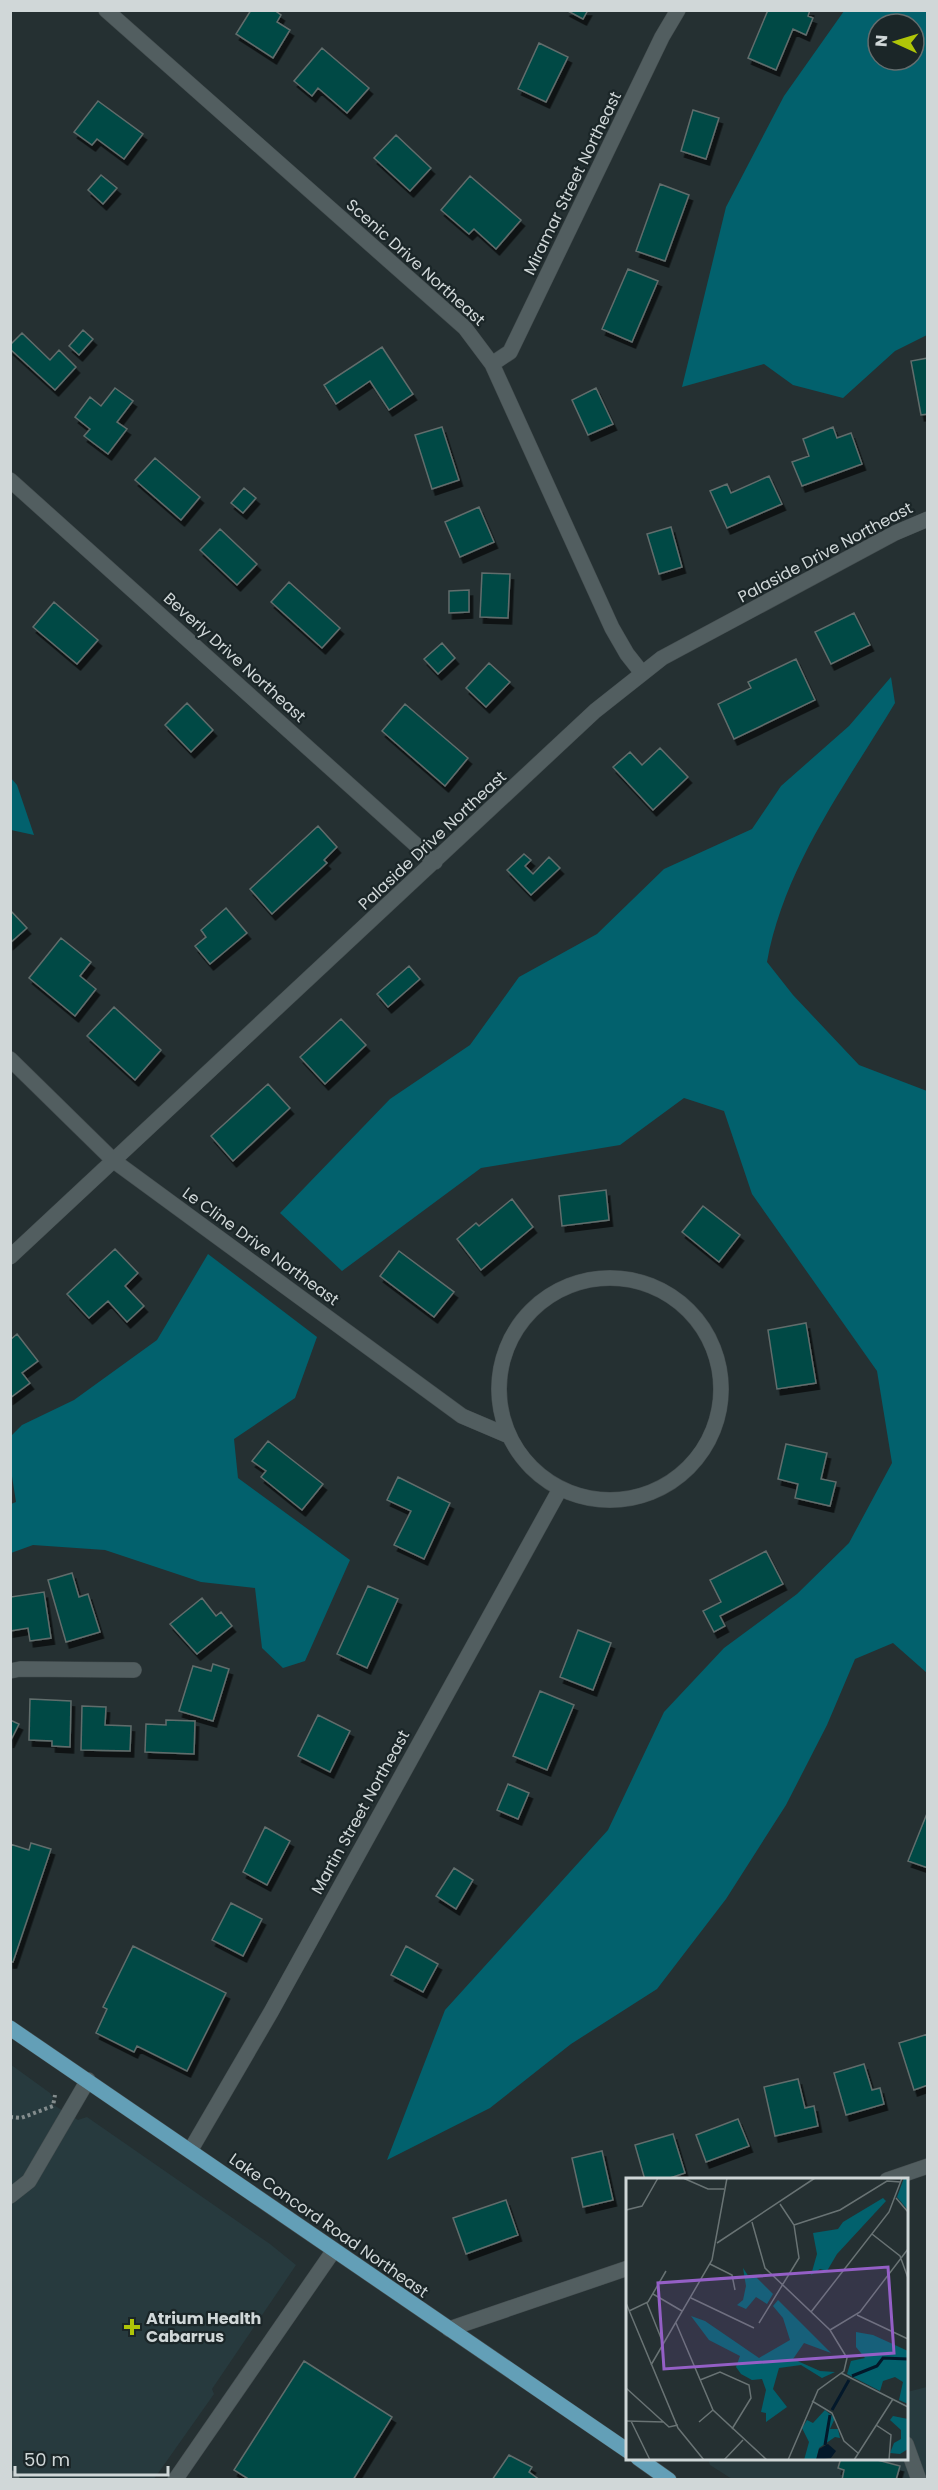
<svg xmlns="http://www.w3.org/2000/svg" width="938" height="2490" viewBox="0 0 938 2490" font-family="Poppins,sans-serif">
<defs>
<filter id="shadow"><feDropShadow dx="3.5" dy="6" stdDeviation="0" flood-color="#0009"/></filter>
</defs>
<rect width="100%" height="100%" fill="#253032"/>
<path fill="#273a3e" d="M10,2064L50,2093L53,2098L52,2104L78,2120L87,2117L270,2244L296,2265L212,2389L214,2394L154,2479H11Z
M927,2387V2479H732L710,2465L708,2459L906,2458L907,2392Z"/>
<path fill="#02616d" fill-rule="evenodd" d="M844,11H927V335L895,351L843,398L793,385L764,364L682,387L726,207L784,96ZM878,24H914V60H878Z
M891,677L895,703C846,784 784,867 767,962L793,995L859,1065L927,1091V1673L893,1643L855,1659L827,1725L786,1805L726,1899L657,1989L571,2044L490,2108L387,2160L445,2010L608,1830L664,1712L724,1648L797,1594L849,1543L892,1463L877,1371L752,1194L724,1111L684,1098L620,1145L481,1168L342,1271L280,1213L390,1099L470,1045L519,977L597,934L664,869L752,829L781,786L849,726Z
M10,777L17,785L34,835L11,830Z
M208,1254L317,1337L295,1398L234,1439L238,1478L350,1560L305,1661L283,1668L262,1648L255,1588L201,1582L105,1550L33,1545L11,1553V1504L16,1502L11,1470V1436L22,1425L74,1400L157,1340Z"/>
<path fill="#014845" stroke="#616d6c" stroke-width="1.5" filter="url(#shadow)" d="M251,10H274L281,15L277,22L290,30L273,58L236,34Z
M566,10H588L583,19Z
M768,10H810L808,16L813,18L806,35L793,29L776,70L748,58Z
M539,43L568,57L546,102L518,89Z
M322,48L369,88L347,113L318,88L312,96L294,81Z
M98,101L143,134L124,159L97,139L92,145L74,132Z
M693,110L719,118L706,159L681,151Z
M396,135L431,168L410,191L374,158Z
M101,175L117,188L103,204L88,190Z
M470,176L521,220L496,249L474,229L469,234L441,210Z
M660,184L689,195L665,261L636,251Z
M628,269L658,281L632,342L602,329Z
M83,330L93,339L79,355L69,346Z
M22,333L50,360L59,350L76,367L55,390L10,349V345Z
M382,347L413,394L389,410L370,381L336,404L324,385Z
M928,358V414L921,415L911,361Z
M115,388L133,401L117,422L127,429L108,454L84,436L90,429L75,417L90,397L101,406Z
M596,388L613,424L588,435L572,400Z
M442,427L459,480L432,489L415,435Z
M833,427L837,438L851,433L862,464L802,486L792,462L809,456L803,439Z
M155,458L200,497L181,520L135,480Z
M769,476L782,504L727,528L710,491L727,484L731,493Z
M244,488L256,498L243,513L231,503Z
M479,507L494,542L460,557L445,522Z
M671,527L682,567L659,574L647,534Z
M220,529L257,564L237,585L200,550Z
M482,573L510,574L508,618L480,617Z
M289,582L340,628L322,648L271,602Z
M469,590V612L449,613V591Z
M54,602L98,640L77,664L33,627Z
M854,613L870,645L831,664L815,632Z
M442,643L455,658L438,674L424,659Z
M796,659L815,700L734,739L718,704L751,688L748,682Z
M489,663L510,682L486,707L466,688Z
M187,703L213,730L191,752L165,725Z
M405,704L468,758L445,786L382,731Z
M660,748L688,777L653,810L613,767L630,752L642,765Z
M318,826L337,847L324,860L327,863L272,914L250,889Z
M524,854L531,860L525,866L533,874L549,857L560,868L531,895L507,870Z
M226,908L247,933L210,964L195,946L206,937L201,930Z
M10,910L27,928L10,943Z
M61,938L91,962L80,976L96,989L75,1016L29,978Z
M409,966L420,979L388,1007L377,994Z
M114,1007L161,1050L135,1080L87,1036Z
M341,1019L366,1045L325,1084L300,1057Z
M268,1084L290,1108L233,1161L211,1136Z
M606,1190L609,1220L562,1226L559,1196Z
M512,1199L533,1227L481,1270L457,1239L476,1223L479,1226Z
M703,1206L740,1235L719,1262L682,1232Z
M115,1249L138,1273L125,1286L144,1306L127,1322L108,1301L89,1318L67,1294Z
M399,1251L454,1292L434,1317L380,1276Z
M806,1323L816,1383L777,1389L768,1330Z
M17,1334L38,1361L22,1373L30,1383L10,1398V1340Z
M268,1441L323,1484L302,1510L261,1477L266,1471L252,1461Z
M786,1444L827,1453L821,1479L836,1482L830,1506L795,1498L798,1484L778,1479Z
M398,1477L450,1503L424,1559L394,1545L411,1511L387,1500Z
M766,1551L783,1584L720,1616L725,1626L714,1632L703,1611L721,1602L710,1580Z
M72,1573L79,1597L88,1594L100,1632L66,1642L48,1580Z
M368,1586L398,1599L367,1668L337,1654Z
M44,1592L51,1638L30,1641L28,1628L10,1631V1596L11,1597Z
M202,1598L216,1616L221,1612L232,1626L197,1654L170,1624Z
M578,1630L611,1643L593,1690L560,1677Z
M213,1664L229,1669L213,1721L179,1711L193,1666L211,1671Z
M540,1691L574,1705L547,1770L513,1756Z
M30,1699L71,1701L70,1747L52,1746V1741L29,1740Z
M82,1706L106,1707L105,1725L131,1726L130,1751L81,1750Z
M318,1715L350,1731L330,1772L298,1756Z
M10,1720L19,1724L10,1742Z
M166,1720L195,1721L194,1754L145,1752L146,1724L166,1725Z
M508,1784L529,1793L518,1819L497,1810Z
M928,1811V1868L908,1861Z
M265,1827L290,1841L267,1885L243,1872Z
M31,1843L51,1849L13,1962H10V1844L29,1850Z
M454,1868L473,1880L456,1909L436,1896Z
M231,1903L262,1919L243,1956L212,1940Z
M133,1946L226,1993L187,2071L137,2046L134,2052L96,2033L107,2009L103,2007Z
M406,1946L438,1964L423,1992L391,1975Z
M928,2034V2085L914,2090L899,2043Z
M864,2064L872,2090L880,2088L884,2104L846,2115L834,2073Z
M798,2079L805,2108L814,2106L818,2126L775,2136L764,2087Z
M738,2119L749,2146L706,2162L696,2135Z
M673,2134L685,2173L664,2180H645L635,2145Z
M602,2151L613,2200L583,2207L572,2158Z
M506,2200L518,2235L466,2254L453,2218Z
M304,2361L392,2417L353,2480H250L234,2470Z
M509,2455L532,2467L529,2472L540,2480H492Z
M841,2458H870L900,2466L896,2480H842L844,2470L838,2468Z"/>
<g fill="none" stroke-linecap="round" stroke-linejoin="round">
<defs>
<path id="minor" d="M106,10L465,328L492,364L612,628L627,654L642,673
M492,364L510,352L662,37L678,10
M10,480L435,862
M10,1059L114,1161L462,1416L509,1436
M10,1257L595,711L662,658L895,533L928,519
M499 1389a111 111 0 1 1 222 0a111 111 0 1 1-222 0Z
M10,1671L20,1669L134,1670
M190,2151L271,2012L560,1489
M887,2180L928,2166
M10,2196L29,2181L88,2080
M449,2329L628,2268
M906,2444L919,2480
M10,2478L12,2480
M175,2480L334,2250"/>
<path id="major" d="M10,2028L628,2451
M638,2458L669,2480"/>
</defs>
<use href="#minor" stroke="#444d4f" stroke-width="16"/>
<use href="#major" stroke="#444d4f" stroke-width="16"/>
<path stroke="#838c8d" stroke-width="4" stroke-dasharray="3 3" stroke-linecap="butt" d="M10,2117L21,2118L53,2106L55,2095"/>
<use href="#minor" stroke="#525e60" stroke-width="15"/>
<use href="#major" stroke="#639fb7" stroke-width="15"/>
</g>
<path fill="#afc508" stroke="#1b2628" stroke-width="2" d="M129 2318h6v6h6v6h-6v6h-6v-6h-6v-6h6z"/>
<g text-anchor="middle" stroke-width="4.5" stroke-linejoin="round" paint-order="stroke">
<g font-size="16" fill="#d0d7d8" stroke="#1b2628">
<text transform="translate(572 183) rotate(-64)" y="6">Miramar Street Northeast</text>
<text transform="translate(416 262) rotate(42)" y="6">Scenic Drive Northeast</text>
<text transform="translate(825 552) rotate(-28)" y="6">Palaside Drive Northeast</text>
<text transform="translate(235 657) rotate(42)" y="6">Beverly Drive Northeast</text>
<text transform="translate(432 840) rotate(-43)" y="6">Palaside Drive Northeast</text>
<text transform="translate(261 1246) rotate(36)" y="6">Le Cline Drive Northeast</text>
<text transform="translate(360 1812) rotate(-61)" y="6">Martin Street Northeast</text>
<text transform="translate(329 2225) rotate(35)" y="6">Lake Concord Road Northeast</text>
</g>
<g font-size="16" font-weight="bold" fill="#d0d7d8" stroke="#1b2628" text-anchor="start">
<text x="146" y="2324">Atrium Health<tspan x="146" dy="18">Cabarrus</tspan></text>
</g>
</g>
<g transform="translate(626 2178)">
<rect width="282" height="282" fill="#253032"/>
<path d="M278,0H282L281,31L271,19ZM257,20L260,23L211,76L201,93L194,91L185,97L191,76L187,55L212,51L217,44ZM117,90L123,99L129,98L147,116L141,126L130,119L120,131L111,127L117,122L120,108ZM152,122L205,175L178,165L167,181L194,193L209,194L196,200L175,187L153,190L147,211L161,229L140,244V235L135,234L140,212L136,201L126,202L115,196L110,189L114,178L83,162L65,138L79,143L133,180L164,162L157,140L147,128ZM230,154L247,157L282,173V226L273,222L277,204L269,199L257,203L254,213L221,196L225,183L239,180L230,169ZM199,232L209,240L204,251H212L214,260L209,259L193,270L190,282H178L183,264L176,250L181,242L187,245ZM267,238L282,241V271L274,276L264,275L268,265L275,261V252L264,242Z" fill="#02616d"/>
<path d="M202,266L210,273L205,280L190,282L193,271Z" fill="#03182a"/>
<path fill="none" stroke="#03182a" stroke-width="3" d="M226,198L251,188L257,180L282,181M206,232L223,202M199,267L204,237"/>
<path fill="none" stroke="#697374" stroke-width="1.5" d="M57,0L82,11H98M270,20L282,34M0,32L16,28L32,0M126,44L139,90L204,152L221,180L218,193L192,212L162,282M168,47L214,32L261,3L275,4M246,56L274,78L282,100M91,65L189,0M84,86L106,97L109,112M27,116L56,133M65,120L128,150M0,125L52,250L78,282M21,125L37,165M3,133L22,124L40,93M185,134L263,34L276,0M231,137L282,161M50,145L87,232L141,282M133,145L173,80L168,47L154,26M204,152L234,134L282,71M25,187L86,82L101,0M215,195L282,229M74,202L94,194L123,207L125,220L106,251M0,210L43,249L52,247M186,223L206,235L218,263L232,275M0,243L38,244M5,243L24,282M73,244L87,232M250,247L265,257L263,282M98,282L117,262M228,282L267,221"/>
<path fill="#945fc6" fill-opacity="0.15" stroke="#945fc6" stroke-width="3" d="M262,89L268,175L38,191L32,105Z"/>
<rect width="282" height="282" fill="none" stroke="#d0d7d8" stroke-width="3"/>
</g>
<rect width="938" height="2490" fill="none" stroke="#d0d7d8" stroke-width="24"/>
<g transform="translate(896 42) rotate(274)"><circle r="28" fill="#1b2628" stroke="#636d6e" stroke-width="1.5"/>
<path d="M0-4.5L10 22L0 15L-10 22Z" fill="#afc508"/>
<text y="-9" font-size="16" font-weight="bold" text-anchor="middle" fill="#d0d7d8">N</text>
</g>
<path d="M15 2466v9h153v-9" fill="none" stroke="#d0d7d8" stroke-width="3"/>
<text x="24" y="2466" font-size="18" fill="#d0d7d8" stroke="#1b2628" stroke-width="4.5" paint-order="stroke">50 m</text>
</svg>
